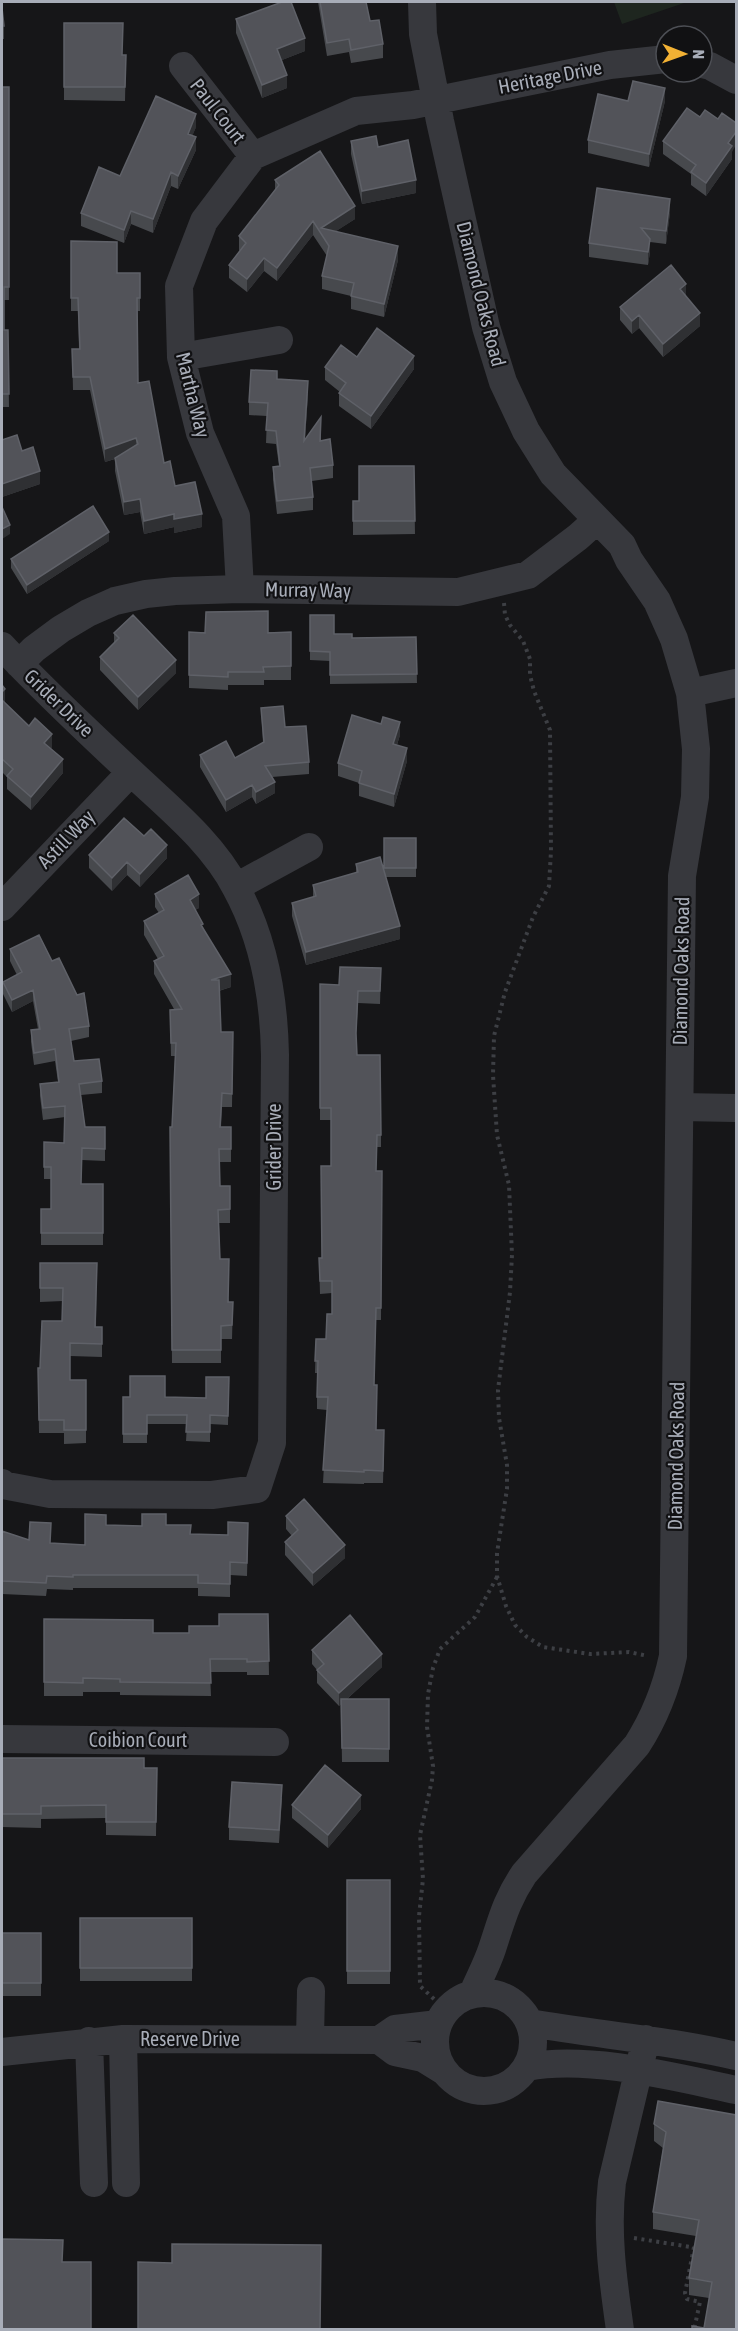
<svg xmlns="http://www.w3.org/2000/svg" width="738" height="2331" viewBox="0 0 738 2331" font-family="'Asap Condensed',sans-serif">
<rect width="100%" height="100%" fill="#161618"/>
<path fill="#1e261f" d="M614,2H687L622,24Z"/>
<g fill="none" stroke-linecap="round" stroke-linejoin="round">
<path stroke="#3d3f44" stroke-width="4" stroke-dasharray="3 4.5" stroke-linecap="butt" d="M504,603L505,615L510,625L523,641L530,659V675L534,691L550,730L551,851L549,886L533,917L505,992L494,1036L493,1075L497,1135L509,1185L512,1255L510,1292L498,1390L499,1418L507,1465V1489L497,1553V1576L506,1606L515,1625L527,1637L543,1647L590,1654L629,1652L648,1656
M434,1999L420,1986L419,1916L423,1879L420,1835L432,1780L433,1766L427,1727L428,1694L433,1668L440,1649L475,1617L497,1577
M634,2238L697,2248
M694,2247L685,2293L687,2299L700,2302L694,2330"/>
<path stroke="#37383d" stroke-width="28" d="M422,2L423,34L440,121L486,327L503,382L526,431L553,474L622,545L629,560L657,601L674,639L690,693L696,749L695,797L682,876L673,1656C666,1689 655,1717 637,1745L524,1874C506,1901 502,1919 492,1949C487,1964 479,1979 473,1993
M702,64L710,66L736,80
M183,66L253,156
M181,357L279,340
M240,589L236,516L200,433L181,357L179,286L204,221L253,156L356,111L413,105L610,65L666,59
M2,646C43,690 88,732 132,773C169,808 212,842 236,888C264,939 274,998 275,1055L272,1443L257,1489L212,1495L50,1494L2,1485V1483
M19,664L34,649L61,629L88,613L115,601L146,594L175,591L240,589L458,592L528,575L578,537L597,520
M690,693L736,683
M236,887L309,847
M2,907L131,772
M680,1107L736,1108
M2,1739L275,1742
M435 2042a49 49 0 1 1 98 0a49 49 0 1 1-98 0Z
M530,2023C599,2035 668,2040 736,2056
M123,2039L126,2183
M310,2039L311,1991
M379,2040L395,2052L423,2058L444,2071
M89,2041L94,2183
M2,2052L123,2039L379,2040L395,2029L438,2024
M527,2067C589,2055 674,2077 736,2090
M620,2330C613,2280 606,2232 612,2182L646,2039"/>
</g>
<path fill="#47494d" d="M318,2H366L370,21L383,44V58L351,63L349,52L327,56Z
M2,8L4,26V39H2Z
M236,19L305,51L282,60L287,88L262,98L236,33Z
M64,23L123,55H126L125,101L64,100Z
M2,87H9V300H4V330H8L9,407H2V440L22,451L40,484L2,497Z
M628,101H665L649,167L588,153V140Z
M196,127L192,136L196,150L178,189L171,186L153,233L131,224L124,243L81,226V213L120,176Z
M351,141L378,147L416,193L362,204L351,154Z
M663,141L732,152V159L706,196L691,185V174L663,154Z
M275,180L355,219L336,231L398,260L384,317L351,309V296L322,289V276L327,256L313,235L277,281L264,271L247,292L229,278V265L240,251L239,250V236L275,190Z
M670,212L666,244L650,242V252L648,265L589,257V243Z
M71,241L117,273H140V311H137L138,383L164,463L175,486L202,527L174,533V527L144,534L140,512L124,515L115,471V459L105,462L90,390H73L72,349H79L78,311H71Z
M686,296L700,326L663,357L639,328L632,334L620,320V307Z
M357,357L414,369L371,429L339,406V393L340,392L325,380V367Z
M277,379L308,394L305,440L321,430V441L333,465V478L312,481L313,497V510L277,514L273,480V467L279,466L276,444L266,443L267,416L249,415V402Z
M414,466L415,534L353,535V501H359Z
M109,541L27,594L11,568V559Z
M310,615L334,634L352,638L416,637L417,683L330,684V661L310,660Z
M189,632H291V680H264V685H228V690L189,688Z
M114,633L176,673L138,710L100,670V657L114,643Z
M2,685L4,703L29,726L52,747L51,748L63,773L31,810L7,789V777L2,772Z
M261,708L285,727L309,762V774L272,777L275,793L256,804L252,797L226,812L200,767V755L235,758L263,743Z
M400,735L397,745L407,761L394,807L359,796V783L338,776V763Z
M384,838H416V877H386L400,939L306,965L292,916V903L313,897V885L356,873V864L384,869Z
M89,855L167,858L140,887L127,875L112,891L89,868Z
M155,894L199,908L195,910L231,987L219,991L221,1032H233L232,1107H222L221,1127H231V1162H220V1186H230V1223H219L220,1259L229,1302H233L232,1339H221V1363H172L170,1127H172L175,1056H171L170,1010L174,1009L154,974V961L158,959L144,935V921L159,913L155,907Z
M10,949L52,961L89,1026V1037L71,1041L74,1061L102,1081V1093L81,1095L85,1127H105V1161L82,1160L81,1184H103V1245H41V1209H51V1179H44V1142L64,1143L65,1117L43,1120L40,1096V1084L58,1082L55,1061L34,1065L31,1042V1030L38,1029L33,1001L12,1012L3,994V982L17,975L10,961Z
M381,968L380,1004L358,1003L356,1038L357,1055L381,1103V1147H377L376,1171H382L381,1320H376L374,1385L377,1397L376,1430L384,1443L383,1483H364V1484L323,1483L327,1410L317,1409V1373H315L316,1339H326L332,1314V1293L320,1294L319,1258H322L331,1166V1120H320V984L339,985Z
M40,1263H97L96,1327H102V1357L70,1356V1380H86V1443L64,1444V1433H39L38,1368H40L62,1321L63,1301L40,1302Z
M229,1377L228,1425L210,1424V1442L186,1441L187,1424H147V1443H123V1397H165L206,1398Z
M286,1516L345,1558L313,1586L285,1555V1542L292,1536L286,1529Z
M106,1525L142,1526L166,1525L190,1534L248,1536L247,1576L230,1575V1597L198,1596V1588H73V1590L47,1589L46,1596L2,1594V1531L29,1540L51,1543L85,1545Z
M268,1614L269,1675H247V1672H210L211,1696L120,1695V1692H83V1696H44V1619L153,1633H189Z
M312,1650L382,1667L347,1699H389V1762H342L341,1704L339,1706L317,1683V1670L312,1664Z
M2,1758L144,1768H157L156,1836L106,1835V1818L41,1819V1828L2,1827Z
M282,1798L279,1843L229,1840V1827Z
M292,1805L361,1809L328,1848L292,1818Z
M347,1880H390V1984H347Z
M80,1918H192V1981H80Z
M2,1933H41V1996H2Z
M658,2101L736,2330L704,2328L709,2298L689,2295V2278L696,2236L653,2229V2212L663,2148L654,2141V2124Z"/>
<path fill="#2f3033" d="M305,38V51L277,62V49Z
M287,75V88L262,98V85Z
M665,88V101L649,167V154Z
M196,114V127L188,147V134Z
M736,132V145L732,152V159L706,196V183L728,143Z
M196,137V150L178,189V176Z
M171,172V186L153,233V219Z
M416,180V193L362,204V191Z
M670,199V212L666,244V231Z
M355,206V219L324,239L321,228Z
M131,211V224L124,243V230Z
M313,221V235L277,281V268Z
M650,239V252L648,265V252Z
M398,246V260L384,317V304Z
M264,258V271L247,292V279Z
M686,284V297L680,289Z
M700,313V326L663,357V344Z
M639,315V328L632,334V321Z
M414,356V369L371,429V416Z
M308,381V394L304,454V441Z
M136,438V452L105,462V449Z
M40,471V484L2,497V484Z
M140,499V512L124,515V502Z
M174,514V527L144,534V521Z
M202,514V527L174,533V519Z
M10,525V534L2,539V529Z
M109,532V541L27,594V585Z
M176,660V673L138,710V697Z
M5,689V702L2,706V692Z
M400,722V735L393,757V744Z
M52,734V747L44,756V743Z
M407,748V761L394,807V794Z
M63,759V773L31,810V797Z
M275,782V793L256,804V792Z
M252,785V797L226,812V800Z
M167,845V858L140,887V874Z
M127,862V875L112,891V878Z
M199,894V908L190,913V900Z
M400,926V939L306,965V952Z
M231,974V987L211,993V980Z
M33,990V1001L12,1012V1000Z
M345,1545V1558L313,1586V1573Z
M382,1654V1667L339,1706V1693Z
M361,1795V1809L328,1848V1835Z"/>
<path fill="#525359" stroke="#5f6168" stroke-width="1.5" d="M282,2H291L305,38L277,49L287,75L262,85L236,19Z
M320,2H366L370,21L379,20L383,44L351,50L349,39L327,43Z
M2,8L4,26H2Z
M64,23H123L122,55H126L125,87H64Z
M633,81L665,88L649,154L588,140L598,94L628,101Z
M2,87H9V287H4V330H8L9,394H2V440L17,435L22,451L33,447L40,471L2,484Z
M156,96L196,114L188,134L196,137L178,176L171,172L153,219L131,211L124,230L81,213L99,167L120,176Z
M687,108L700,117L705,110L718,119L722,113L736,123V132L728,143L732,146L706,183L691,172L696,165L663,141Z
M376,136L378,147L408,140L416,180L362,191L351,141Z
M320,151L355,206L321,228L398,246L384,304L351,296L354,283L322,276L329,246L313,221L277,268L264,258L247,279L229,265L246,243L239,236L279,185L275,180Z
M597,188L670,199L666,231L641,228L650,239L648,252L589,243Z
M71,241L117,242V273H140V298H137L138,383L149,381L164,463L170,461L175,486L195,482L202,514L174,519V514L144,521L140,499L124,502L115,458L138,444L136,438L105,449L90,377H73L72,349H80L78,298H71Z
M671,265L686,284L680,289L700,313L663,344L639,315L632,321L620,307Z
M377,328L414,356L371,416L339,393L346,383L325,367L341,345L357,357Z
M251,370L277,371V379L308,381L304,441L321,417L320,441L330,439L333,465L310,468L313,497L277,501L273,467L280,466L276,431L266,430L268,403L249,402Z
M359,466H414L415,521H353V501H359Z
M93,506L109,532L27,585L11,559Z
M2,507L10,525L2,529Z
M268,611V633L291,632V666L263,667L264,672H228V677L189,675V632L205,633L206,612Z
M133,615L176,660L138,697L100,657L119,638L114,633Z
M310,615H334V634H352V638L416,637L417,674L330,675V652L310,651Z
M2,685L5,689L2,692Z
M2,700L29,726L35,718L52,734L44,743L63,759L31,797L7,776L13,769L2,759Z
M283,706L285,727L306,726L309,762L265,766L275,782L256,792L252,785L226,800L200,755L226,741L235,758L264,742L261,708Z
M352,715L381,724L383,717L400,722L393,744L407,748L394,794L359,783L362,771L338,763Z
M124,818L144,836L151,829L167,845L140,874L127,862L112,878L89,855Z
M384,838H416V868H384Z
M380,857L400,926L306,952L292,903L316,896L313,885L358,872L356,864Z
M188,875L199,894L190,900L203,924L201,925L231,974L211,980H219L221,1032H233L232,1094L222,1093L220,1127H231V1149H219L220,1186H230V1209L218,1210L220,1259H229L228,1302H233L232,1325L221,1326V1350H172L170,1127H172L176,1043H171L170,1010L182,1009L154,961L164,956L144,921L164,910L155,894Z
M39,935L52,961L59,958L77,995L84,993L89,1026L69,1029L74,1061L99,1059L102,1081L79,1084L85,1127H105V1149L82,1148L81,1184H103V1233H41V1209H51V1167H44V1142L64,1143L65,1106L43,1108L40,1084L59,1082L55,1049L34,1053L31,1030L40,1029L33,990L12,1000L3,982L22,972L10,949Z
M340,967L381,968L380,991H358L356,1033L357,1055H380L381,1135H377L376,1171H382L381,1308H376L374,1385H377L376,1430H384L383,1471L364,1470V1472L323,1470L328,1397H317L318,1361H315L316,1339H326L327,1314H332V1281H320L319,1258H322L321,1166H331V1108H320V984L339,985Z
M40,1263H97L95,1327H102V1344L70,1343V1380H86V1430H64V1420H39L38,1368H40L42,1321H62L63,1288H40Z
M130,1376H165V1397L206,1398V1377H229L228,1416L210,1415V1432H186L187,1415H147V1434H123V1397H130Z
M304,1499L345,1545L313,1573L285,1542L298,1530L286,1516Z
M85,1514L106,1515V1525L142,1526V1514H166V1525H191L190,1534L228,1535V1522L248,1523L247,1563L230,1562V1584L198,1583V1575H73V1577L47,1576L46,1583L2,1581V1531L29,1540L30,1522L51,1523L50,1543L85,1545Z
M219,1614H268L269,1661L247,1662V1659H210L211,1683L120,1682V1679L83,1678V1683L44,1682V1619L153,1620V1633H189V1626H219Z
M350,1615L382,1654L339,1693L317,1670L324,1664L312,1650Z
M341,1699H389V1749L342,1748Z
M2,1758H144V1768H157L156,1822H106V1805L41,1806V1814H2Z
M325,1765L361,1795L328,1835L292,1805Z
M232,1782L282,1785L279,1830L229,1827Z
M347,1880H390V1971H347Z
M80,1918H192V1968H80Z
M2,1933H41V1983H2Z
M658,2101L736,2115V2330H692V2326L704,2328L712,2282L689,2278L699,2220L653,2212L666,2132L654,2124Z
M2,2239L63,2240L62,2262H91V2330H2Z
M172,2244L321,2245L320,2330H138V2262L172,2263Z"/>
<g text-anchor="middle" stroke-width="4.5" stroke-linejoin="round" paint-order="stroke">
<g font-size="20" fill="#a8adb8" stroke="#111113">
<text transform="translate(550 77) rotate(-11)" y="7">Heritage Drive</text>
<text transform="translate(218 111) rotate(52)" y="7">Paul Court</text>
<text transform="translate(481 294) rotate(76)" y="7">Diamond Oaks Road</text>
<text transform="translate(193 395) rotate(76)" y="7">Martha Way</text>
<text transform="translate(308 590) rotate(1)" y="7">Murray Way</text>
<text transform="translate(59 703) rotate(44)" y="7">Grider Drive</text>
<text transform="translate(66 839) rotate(-46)" y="7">Astill Way</text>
<text transform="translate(681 971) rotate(-89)" y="7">Diamond Oaks Road</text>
<text transform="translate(274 1147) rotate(-90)" y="7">Grider Drive</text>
<text transform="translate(676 1456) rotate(-89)" y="7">Diamond Oaks Road</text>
<text x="138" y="1747">Coibion Court</text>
<text x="190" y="2046">Reserve Drive</text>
</g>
</g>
<rect width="738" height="2331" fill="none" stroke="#a8adb8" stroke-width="6"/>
<g transform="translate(684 54) rotate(91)"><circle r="28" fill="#111113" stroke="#4d4f55" stroke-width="1.5"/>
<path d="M0-4.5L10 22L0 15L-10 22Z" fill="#f2b134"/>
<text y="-9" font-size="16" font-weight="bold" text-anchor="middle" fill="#a8adb8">N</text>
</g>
</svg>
